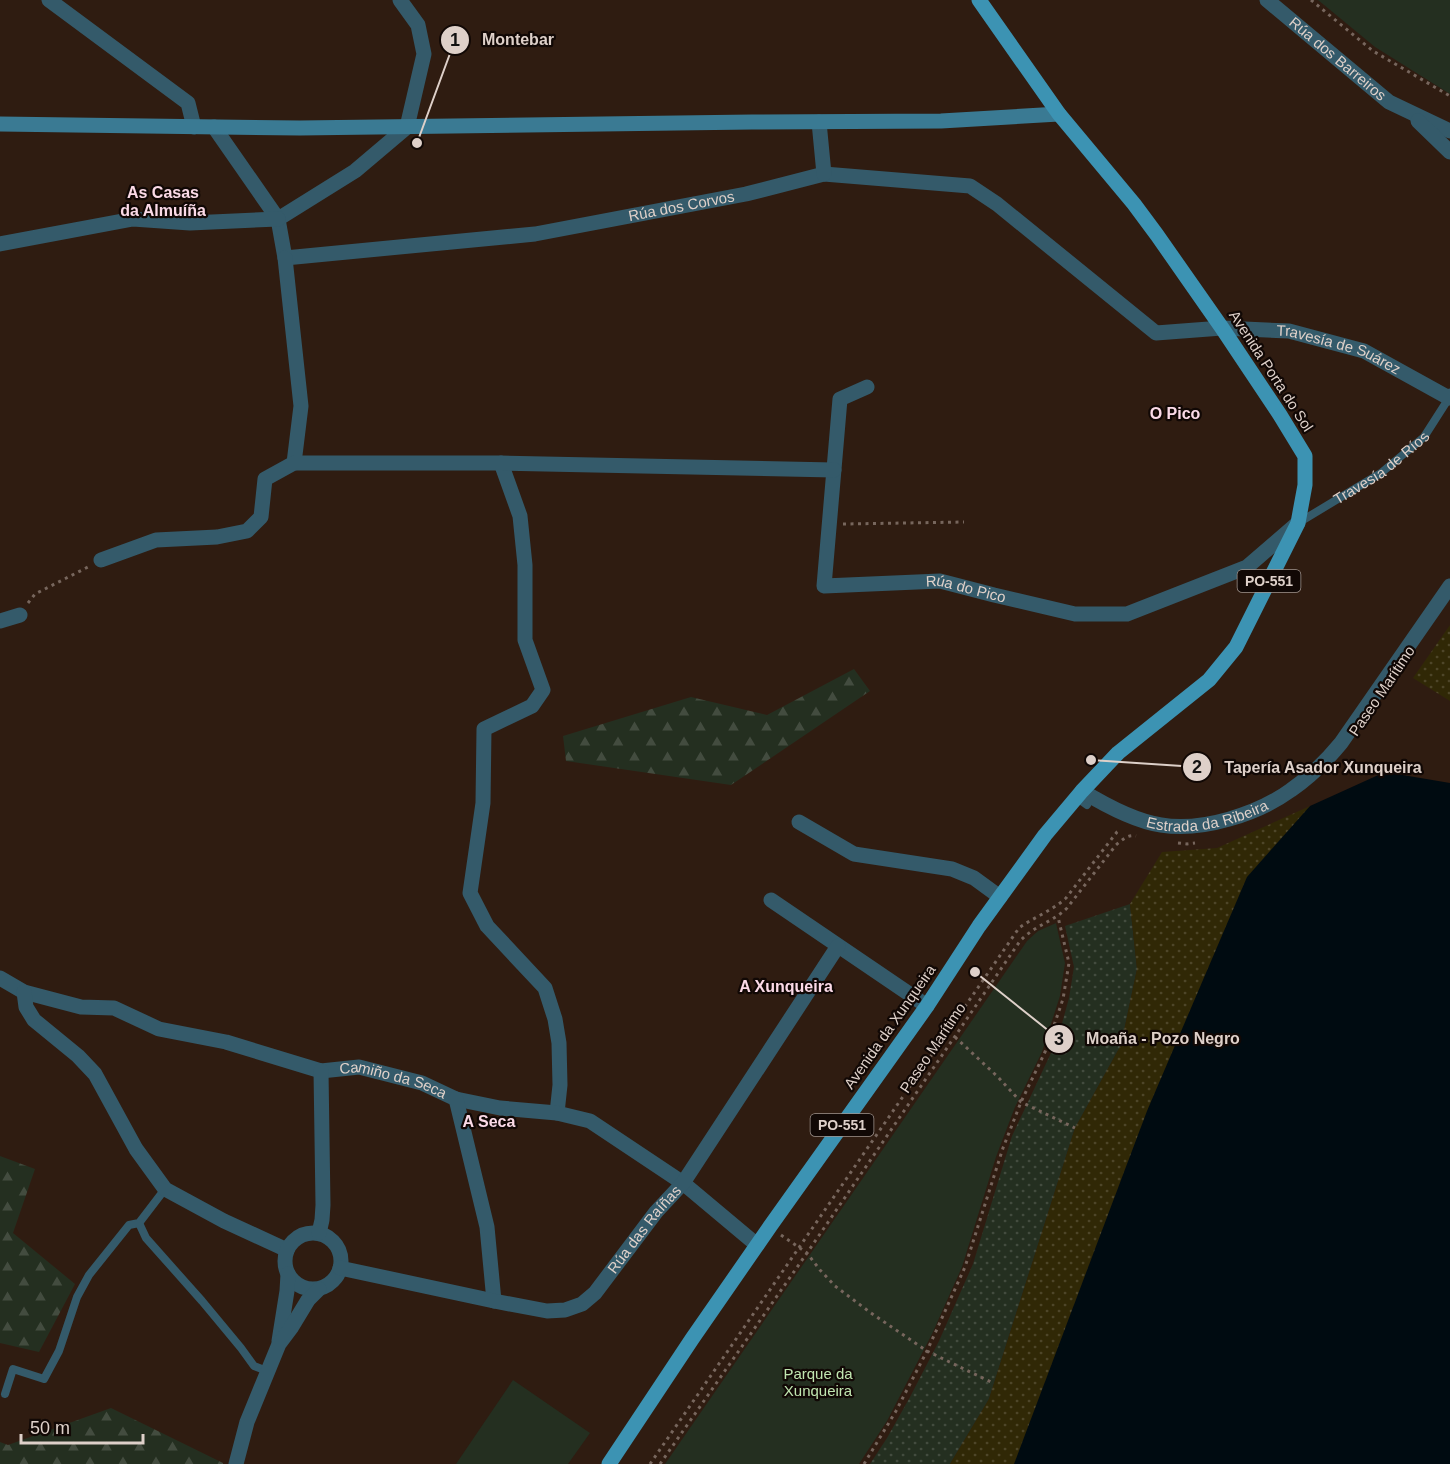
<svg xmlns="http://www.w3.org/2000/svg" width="1450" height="1464" viewBox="0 0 1450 1464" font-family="Arial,sans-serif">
<defs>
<pattern id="grass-dots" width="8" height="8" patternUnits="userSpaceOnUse" patternTransform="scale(1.5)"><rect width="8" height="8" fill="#242f20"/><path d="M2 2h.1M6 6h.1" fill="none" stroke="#434c3f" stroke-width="1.8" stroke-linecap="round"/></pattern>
<pattern id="forest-firs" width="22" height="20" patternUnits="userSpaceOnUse" patternTransform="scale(1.5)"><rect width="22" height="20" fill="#242f20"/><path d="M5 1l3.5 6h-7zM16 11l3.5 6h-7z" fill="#434c3f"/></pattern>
<pattern id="sand-dots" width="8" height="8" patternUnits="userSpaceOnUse" patternTransform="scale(1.5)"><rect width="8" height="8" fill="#302806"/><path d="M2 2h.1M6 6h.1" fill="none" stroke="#4e4629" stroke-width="1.8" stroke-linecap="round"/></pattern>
</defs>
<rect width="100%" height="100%" fill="#2f1c11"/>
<path fill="url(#grass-dots)" d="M1130,904L1137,969L1121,1045L1075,1128L989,1399L950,1464H870L887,1438L910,1397L939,1341L973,1264L1012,1136L1058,1038L1069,998L1074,967L1065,926Z"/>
<path fill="url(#forest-firs)" d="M854,669L870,691L731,785L566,761L563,736L691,697L767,715Z
M0,1156L35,1169L13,1233L75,1284L39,1352L0,1343Z
M111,1408L223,1463V1464H0V1442L8,1445Z"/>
<path fill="url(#sand-dots)" d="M1450,625V701L1413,678Z
M1310,806L1198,1096L1066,1464H950L989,1399L1075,1128L1121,1045L1137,969L1130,904L1162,852L1217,848Z"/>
<path fill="#242f20" d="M1318,0H1450V94L1375,47Z
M1056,923L1065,963L1060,996L1042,1052L1015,1107L996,1157L962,1267L932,1334L887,1421L859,1464H665L1027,941L1038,931Z
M513,1380L590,1433L568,1464H456Z"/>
<path fill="#000b11" d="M1385,772L1450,783V1464H1014L1147,1111L1247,877L1310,806Z"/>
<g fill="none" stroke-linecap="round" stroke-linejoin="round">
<path stroke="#77665d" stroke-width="3" stroke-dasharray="3 4.5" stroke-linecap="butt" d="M1311,0L1373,51L1450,96
M843,524L964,522
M28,603L35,594L88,567
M1178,843L1187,844L1195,843
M955,1037L998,1077L1021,1102L1075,1128
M781,1235L807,1253L820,1270L835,1286L871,1313L927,1351L993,1383
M650,1464L1019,928C1034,917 1052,911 1066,898L1117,832L1121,829
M660,1464L807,1253L1020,941C1035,925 1053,922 1067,908L1116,845C1122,840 1128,834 1136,836
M864,1464L896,1411L927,1351L965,1267L1003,1148L1021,1102L1045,1052L1063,999L1069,963L1058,917"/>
<g stroke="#345a6a" stroke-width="8">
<path id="s1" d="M1298,523L1381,473L1424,437L1449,398"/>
<path d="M1076,797L1087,805"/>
<path d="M139,1223L146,1238L202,1301L241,1348L254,1366L267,1371"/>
<path d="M5,1394L13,1369L44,1379L59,1351L77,1297L89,1275L129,1225L139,1223L165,1189"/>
</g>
<g stroke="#345a6a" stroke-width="15">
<path d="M49,0L188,103L194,127"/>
<path id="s2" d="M400,0L418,25L424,54L407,127L355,171L278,219L285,258L535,234L746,194L824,174L970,186L997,204L1156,333L1222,328L1289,331L1364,351L1449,398L1450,396"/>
<path id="s3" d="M1267,0L1389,102L1450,131"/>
<path d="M1418,121L1450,152"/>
<path d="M819,122L824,174"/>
<path d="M214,127L278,219"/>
<path d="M0,244L133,219L190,223L278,219"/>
<path d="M285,258L301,406L294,463"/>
<path id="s4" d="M867,387L840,399L824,586L940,581L994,595L1075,614H1127L1247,567L1298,523"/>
<path d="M501,463L520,516L525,565V640L543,690L532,706L484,729L483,803L470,893L487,926L545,988L555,1019L559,1043L560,1085L557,1113"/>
<path d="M101,560L156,540L217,537L247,531L261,517L265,479L294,463H501L834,470"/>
<path d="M0,621L20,615"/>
<path id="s5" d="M1082,791C1105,805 1134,821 1161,825C1202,832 1258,814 1291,790C1310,777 1327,760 1341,743L1450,586"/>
<path d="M799,822L854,854L952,869L974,878L1000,897"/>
<path d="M771,900L927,1006"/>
<path id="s6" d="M0,978L24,992L81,1007L114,1008L159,1029L226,1042L321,1071L359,1067L422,1083L456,1099L500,1108L557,1113L590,1121L683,1183L757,1245"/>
<path d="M24,992L26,1007L34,1020L78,1056L95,1074L136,1149L165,1189L224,1221L287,1250"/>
<path d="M456,1099L487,1227L494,1301"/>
<circle cx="313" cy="1261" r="28"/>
<path d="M319,1233L322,1220L323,1205L321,1071"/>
<path id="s7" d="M340,1268L494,1301L547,1311L565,1310L582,1304L595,1293L656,1212L683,1183L838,946"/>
<path d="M279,1341L287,1291L288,1274"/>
<path d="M236,1464L247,1422L279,1344L291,1328L308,1300L319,1289"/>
</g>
<path stroke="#3a7a93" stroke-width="15" d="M0,124L300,128L752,122L941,121L1059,114"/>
<path stroke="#3c93b3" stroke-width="15" d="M609,1464L692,1339L771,1225L927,1006L979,926L1045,835L1082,791L1118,753L1209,680L1236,647L1298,523L1305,485V456L1280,415L1222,328L1157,235L1134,204L1059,114L979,0"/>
</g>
<g text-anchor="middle" stroke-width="4.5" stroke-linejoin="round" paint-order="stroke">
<g fill="#110805" stroke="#a0948e" stroke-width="1.5">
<rect x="1237.5" y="570" width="63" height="22" rx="4.5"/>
<rect x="810.5" y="1114" width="63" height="22" rx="4.5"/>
</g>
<g font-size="14" font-weight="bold" fill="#ded0c9">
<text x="1269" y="586">PO-551</text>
<text x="842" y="1130">PO-551</text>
</g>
<g font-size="15" fill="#ded0c9" stroke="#110805">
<text dy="5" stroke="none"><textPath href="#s3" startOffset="92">Rúa dos Barreiros</textPath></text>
<text dy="5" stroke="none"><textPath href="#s2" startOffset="734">Rúa dos Corvos</textPath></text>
<text dy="5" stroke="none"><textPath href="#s2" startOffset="1450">Travesía de Suárez</textPath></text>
<text transform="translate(1271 371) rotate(57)" y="5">Avenida Porta do Sol</text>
<text dy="5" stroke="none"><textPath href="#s1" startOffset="100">Travesía de Ríos</textPath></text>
<text dy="5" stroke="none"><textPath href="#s4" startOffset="360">Rúa do Pico</textPath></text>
<text transform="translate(1382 691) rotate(-56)" y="5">Paseo Marítimo</text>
<text dy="5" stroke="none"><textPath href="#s5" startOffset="134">Estrada da Ribeira</textPath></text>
<text transform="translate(890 1027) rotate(-55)" y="5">Avenida da Xunqueira</text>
<text transform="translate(933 1048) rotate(-56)" y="5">Paseo Marítimo</text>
<text dy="5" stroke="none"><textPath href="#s6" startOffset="411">Camiño da Seca</textPath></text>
<text dy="5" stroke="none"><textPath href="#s7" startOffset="345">Rúa das Raíñas</textPath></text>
</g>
<g font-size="15" fill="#c0e6b0" stroke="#110805">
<text x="818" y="1379">Parque da<tspan x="818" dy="17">Xunqueira</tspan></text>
</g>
<g font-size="16" font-weight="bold" fill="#fbdae7" stroke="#110805">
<text x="163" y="198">As Casas<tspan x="163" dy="18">da Almuíña</tspan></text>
<text x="1175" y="419">O Pico</text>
<text x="786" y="992">A Xunqueira</text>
<text x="489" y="1127">A Seca</text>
</g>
</g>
<path fill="none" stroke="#ded0c9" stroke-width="2" d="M417 143L455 40M1091 760L1197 767M975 972L1059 1039"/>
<g fill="#ded0c9" stroke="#110805" stroke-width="2">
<circle cx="417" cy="143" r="6"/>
<circle cx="1091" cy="760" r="6"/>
<circle cx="975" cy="972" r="6"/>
<circle cx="455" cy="40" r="15"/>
<circle cx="1197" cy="767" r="15"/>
<circle cx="1059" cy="1039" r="15"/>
</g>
<g font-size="18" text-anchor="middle" font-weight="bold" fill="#111">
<text x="455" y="46">1</text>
<text x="1197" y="773">2</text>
<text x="1059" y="1045">3</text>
</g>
<g font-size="16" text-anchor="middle" font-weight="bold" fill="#ded0c9" stroke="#110805" stroke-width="4.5" stroke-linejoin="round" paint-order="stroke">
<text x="518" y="45">Montebar</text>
<text x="1323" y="773">Tapería Asador Xunqueira</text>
<text x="1163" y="1044">Moaña - Pozo Negro</text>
</g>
<path d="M21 1434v9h122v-9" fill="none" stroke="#ded0c9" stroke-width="3"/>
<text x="30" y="1434" font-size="18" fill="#ded0c9" stroke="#110805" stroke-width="4.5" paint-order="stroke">50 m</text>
</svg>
